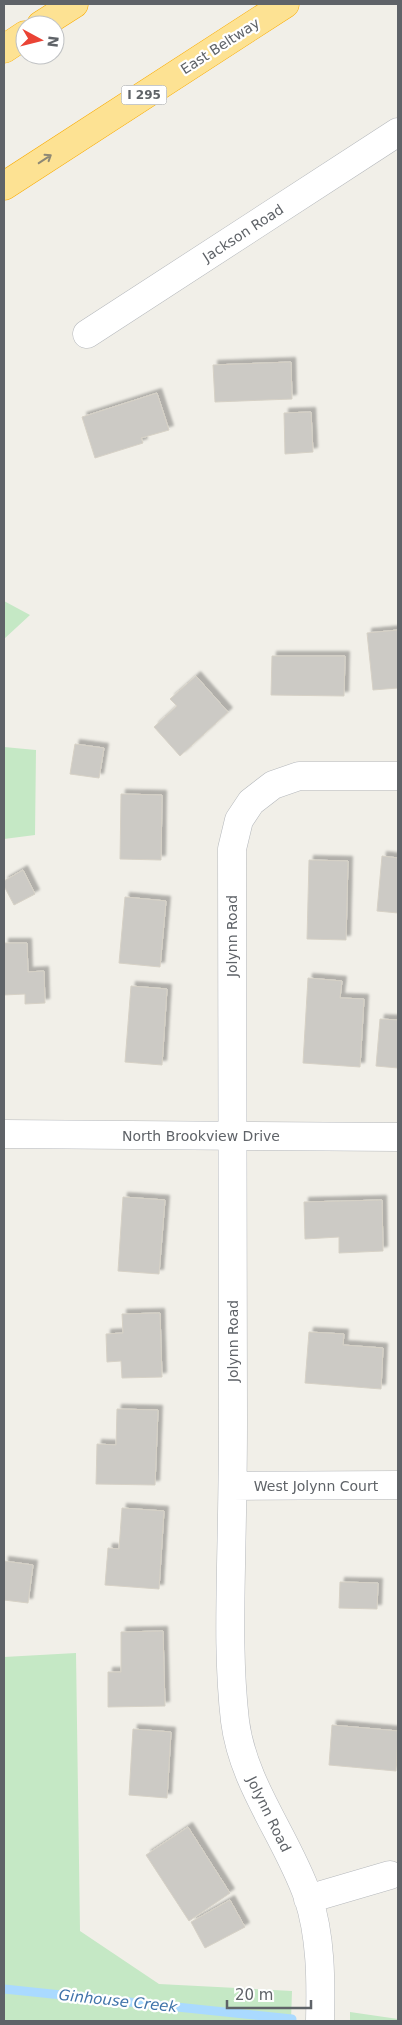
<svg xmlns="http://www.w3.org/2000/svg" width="402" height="2025" viewBox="0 0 402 2025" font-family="'DejaVu Sans',sans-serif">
<defs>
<filter id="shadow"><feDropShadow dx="4.5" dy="-4.5" stdDeviation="1" flood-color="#0004"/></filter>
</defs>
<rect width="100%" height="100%" fill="#f1efe8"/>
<path fill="#c5e8c5" d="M4,601L30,615L4,639Z
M4,747L36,750L35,835L4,839Z
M76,1653L80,1931L159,1984L292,1991L291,2021H4V1657Z
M350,2012L398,2019V2021H350Z"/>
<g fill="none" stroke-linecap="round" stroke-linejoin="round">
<path stroke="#aadaff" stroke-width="9" d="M4,1989L292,2019"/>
</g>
<path fill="#cccac5" stroke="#d6d1c6" filter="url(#shadow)" d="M291,362L292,399L215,402L213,365Z
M157,393L169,430L141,438L143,443L95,458L82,417Z
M311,412L313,452L285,454L284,413Z
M398,630V688L373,690L367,633Z
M272,656H345L344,696L271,695Z
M196,676L228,712L180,756L154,727L177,706L170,699Z
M75,744L104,748L99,778L70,774Z
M121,794L162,795L161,860L120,859Z
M382,856L398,858V913L377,911Z
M309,860L348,861L346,940L307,939Z
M23,870L35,894L14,905L4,886V881Z
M125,897L166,901L160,967L119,963Z
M4,943H27L28,972L44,971L45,1003L25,1004V994L4,995Z
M308,978L342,981L340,998L364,999L360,1067L303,1063Z
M131,986L167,989L162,1065L125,1062Z
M380,1019L398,1020V1068L376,1066Z
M123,1197L165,1200L159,1274L118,1271Z
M382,1200L383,1251L339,1253V1237L305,1239L304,1202Z
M160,1313L162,1377L122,1378L121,1361L107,1362L106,1334L123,1333L122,1314Z
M309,1332L344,1334L343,1345L383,1348L381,1389L305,1383Z
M117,1409L158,1410L155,1485L96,1484L97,1444L116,1445Z
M122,1508L164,1511L159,1589L105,1585L108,1548L119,1549Z
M4,1561L33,1565L28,1603L4,1600Z
M340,1582L378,1583L377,1609L339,1608Z
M163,1631L165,1706L108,1707V1672H121V1632Z
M332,1725L398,1731L396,1771L329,1765Z
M133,1729L171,1732L167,1798L129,1795Z
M188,1827L230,1893L189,1921L146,1855Z
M230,1900L245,1927L205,1948L191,1922Z"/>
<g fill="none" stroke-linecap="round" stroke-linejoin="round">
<defs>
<path id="street" d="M87,334L398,132
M4,1134L398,1137
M233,1486L398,1485
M308,1899L390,1875
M320,2021C321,1981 321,1936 308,1897C287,1837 243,1785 235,1721C229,1669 230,1618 231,1566C232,1518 233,1470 233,1422C233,1231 233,1040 232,849L239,820L251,802L273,785L299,776H398"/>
<path id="highway" d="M41,25L74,4
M4,49L25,35
M4,186L285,4"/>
</defs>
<use href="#street" stroke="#b5b8bc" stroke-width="29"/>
<use href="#highway" stroke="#f9ab00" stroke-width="29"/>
<use href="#street" stroke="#fff" stroke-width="28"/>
<use href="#highway" stroke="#fde293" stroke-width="28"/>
</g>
<defs><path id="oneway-shaft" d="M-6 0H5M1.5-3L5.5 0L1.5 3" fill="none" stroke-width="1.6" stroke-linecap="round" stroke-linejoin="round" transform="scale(1.25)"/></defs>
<use stroke="#8e8975" href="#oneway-shaft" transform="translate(45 159) rotate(-33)"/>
<g text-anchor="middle" stroke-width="4.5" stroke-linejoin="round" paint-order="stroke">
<rect fill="#fff" stroke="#8f9295" stroke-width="1" x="121.5" y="85.5" width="45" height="19" rx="4"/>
<g font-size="12" font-weight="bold" fill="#5f6368">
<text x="144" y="99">I 295</text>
</g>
<g font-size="14" fill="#5f6368" stroke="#fff">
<text transform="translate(220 46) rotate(-33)" y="5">East Beltway</text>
<text transform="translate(243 233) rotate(-33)" y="5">Jackson Road</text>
<text transform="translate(232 936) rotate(-90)" y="5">Jolynn Road</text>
<text x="201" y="1141">North Brookview Drive</text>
<text transform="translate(233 1341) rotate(-90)" y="5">Jolynn Road</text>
<text x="316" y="1491">West Jolynn Court</text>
<text transform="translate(269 1814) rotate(64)" y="5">Jolynn Road</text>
</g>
<g font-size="15" font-style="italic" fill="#4174aa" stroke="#fff">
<text transform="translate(118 2001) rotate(6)" y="5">Ginhouse Creek</text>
</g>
</g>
<rect width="402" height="2025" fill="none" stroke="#5f6368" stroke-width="10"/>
<g transform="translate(40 40) rotate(97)"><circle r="24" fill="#ffffff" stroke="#bfc1c3"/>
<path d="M0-4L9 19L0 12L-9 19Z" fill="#ea4335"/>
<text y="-8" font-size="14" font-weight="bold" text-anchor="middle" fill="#5f6368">N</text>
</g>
<path d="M227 2000v8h84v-8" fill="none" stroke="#5f6368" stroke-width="2.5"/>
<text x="235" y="2000" font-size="15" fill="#5f6368" stroke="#ffffff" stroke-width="4" paint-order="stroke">20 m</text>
</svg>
